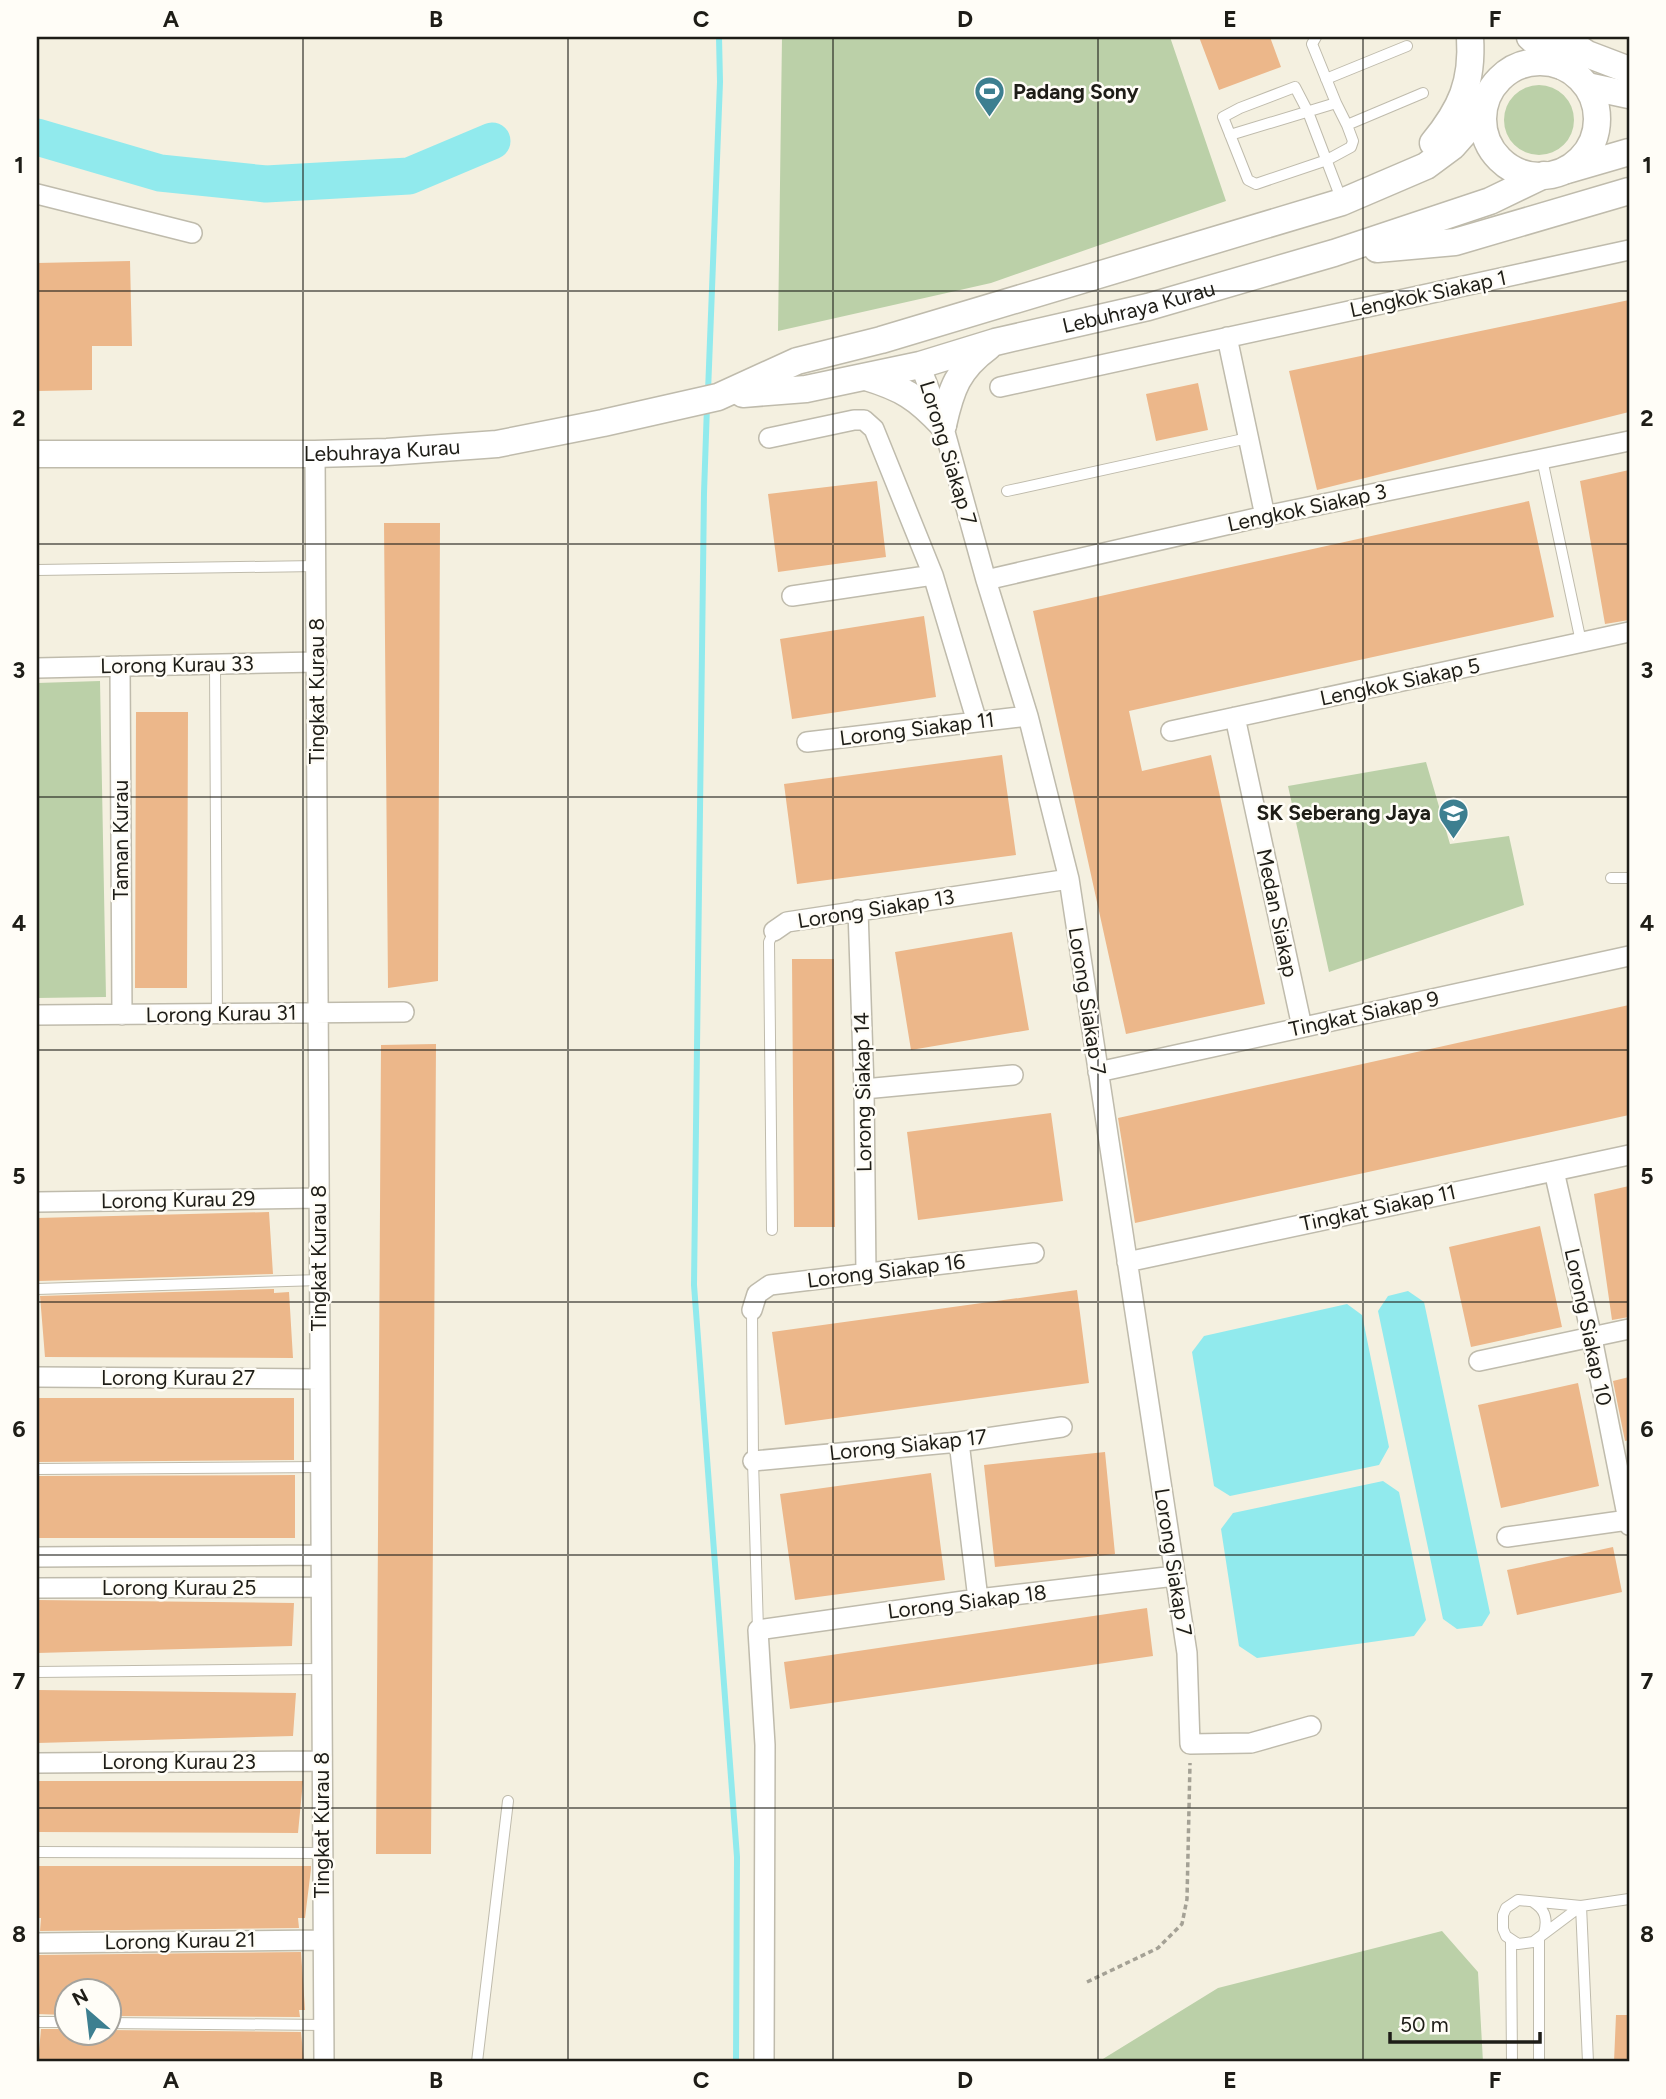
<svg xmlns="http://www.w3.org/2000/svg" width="1666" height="2099" viewBox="0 0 1666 2099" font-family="Figtree,sans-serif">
<rect width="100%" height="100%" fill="#f4f0e0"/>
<path fill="#bbd0a8" d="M782,37H1170L1226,201L991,283L778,331Z
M1504 120a35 35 0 1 1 70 0a35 35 0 1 1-70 0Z
M100,681L106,997L37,998V683Z
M1426,762L1450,844L1509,836L1524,905L1329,972L1288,786Z
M1442,1931L1478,1972L1483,2062H1098L1218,1988Z"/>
<path fill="#91eaed" d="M1408,1291L1424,1302L1490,1613L1482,1626L1457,1629L1443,1619L1378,1311L1388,1296Z
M1347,1304L1362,1315L1389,1447L1379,1465L1230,1496L1214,1486L1192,1352L1204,1336Z
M1383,1481L1399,1492L1426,1620L1414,1636L1257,1658L1239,1646L1221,1529L1233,1513Z"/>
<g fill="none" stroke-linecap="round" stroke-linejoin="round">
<path stroke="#91eaed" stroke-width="6" d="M708,392L720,82L719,37
M707,406L704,493L694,1285L737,1857L736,2062"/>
<path stroke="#91eaed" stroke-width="37" d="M37,137L160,173L266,184L409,176L492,141"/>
</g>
<path fill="#ecb78a" d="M1199,37H1270L1281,67L1219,90Z
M130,261L132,346H92V390L37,391V263Z
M1629,300V412L1317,490L1289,371Z
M1198,383L1208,430L1156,441L1146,394Z
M1629,470V620L1605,624L1580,481Z
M877,481L886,557L778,572L768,494Z
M1529,501L1554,617L1129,711L1142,771L1211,755L1265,1004L1126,1034L1033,611Z
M384,523H440L438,981L388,988Z
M924,616L936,697L792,719L780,639Z
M136,712H188L187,988H135Z
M1002,755L1016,855L797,884L784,784Z
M1012,932L1029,1030L911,1050L895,952Z
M792,959H834L835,1227H794Z
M1629,1005V1115L1135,1223L1118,1118Z
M436,1044L431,1854H376L381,1045Z
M1051,1113L1063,1201L918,1220L907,1132Z
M1629,1186V1317L1612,1320L1594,1194Z
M269,1212L273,1274L39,1281L37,1276V1218Z
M1540,1226L1562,1327L1471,1347L1449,1247Z
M274,1289V1293L289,1292L293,1358L45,1357L40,1296Z
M1077,1290L1089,1383L785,1425L772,1332Z
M1629,1377V1440L1625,1441L1613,1381Z
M1578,1383L1599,1486L1501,1508L1478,1405Z
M37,1398H294V1460L37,1462Z
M1105,1452L1115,1554L995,1567L984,1465Z
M931,1473L945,1580L795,1600L780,1494Z
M295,1475V1538H37V1476Z
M1613,1547L1622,1592L1517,1615L1507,1570Z
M37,1600L294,1603L292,1646L37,1653Z
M1147,1608L1153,1656L790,1709L784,1662Z
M37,1690L296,1693L293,1736L37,1743Z
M37,1781H303L298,1833L37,1832Z
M37,1866H311V1869L305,1918H298L299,1928L40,1931L41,1918H37Z
M301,1952L305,2010H299L300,2017L108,2016V1991H66V2015L37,2014L38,1955Z
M1616,2015H1629V2062H1614Z
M41,2029H66V2037H108V2030L301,2032L304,2062H38Z"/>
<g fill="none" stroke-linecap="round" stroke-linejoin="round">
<defs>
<path id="lane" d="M1326,79L1407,46
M1336,103L1347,125L1423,93
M1230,135L1336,103L1312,44L1316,37
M1342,201L1308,112L1295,87L1240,108L1223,117L1248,180L1256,184L1327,160L1351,147L1353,141L1347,125
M1542,459L1581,642
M1007,491L1248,438
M37,570L316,566
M215,664L217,1014
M1611,878H1629
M772,1230L769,942L774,931
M37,1289L320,1280
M752,1310L753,1461L758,1630
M37,1469L321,1467
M37,1672L322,1669
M37,1852L323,1853
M1533,1902C1545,1909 1548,1919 1544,1933
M1581,1906L1533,1942L1518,1944L1506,1936L1503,1929V1915L1506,1908L1518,1900L1581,1906L1629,1899
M1581,1906L1588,2062
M1511,1941L1512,2062
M37,2022H66
M108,2023L323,2025
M477,2062L508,1801
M1539,2062V1938"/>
<path id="street" d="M37,194L192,233
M1227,337L1265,516
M920,365L943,425L986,580L1028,716L1069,879L1187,1653L1190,1744L1251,1743L1311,1726
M1000,387L1629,250
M769,438L854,420H864L874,429L933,575L977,722
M315,454L324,2062
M986,580L1265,516L1629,441
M792,596L933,575
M120,666L122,1015
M37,668L317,662
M1235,717L1302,1027
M1171,731L1629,632
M807,742L1028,716
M858,910L864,1089L866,1274
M774,931L787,922L1069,879
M37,1015L404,1012
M1098,1072L1629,956
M864,1089L1013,1075
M1554,1171L1592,1338L1629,1525
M37,1202L319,1198
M1127,1262L1629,1155
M752,1310L757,1294L770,1285L1034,1253
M1479,1361L1629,1329
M37,1377L320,1379
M959,1442L978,1599
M753,1461L959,1442L1062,1427
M1507,1537L1628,1520
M37,1557L321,1555
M37,1588L321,1587
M37,1763L322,1761
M37,1943L323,1940
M764,2062L765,1745L758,1630L978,1599L1175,1576"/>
<g id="secondary">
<path d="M1530,37L1562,66"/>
<path d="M1562,37L1587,54L1629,70"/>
<circle cx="1540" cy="119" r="57"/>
<path d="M1587,86L1629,95"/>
<path d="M1433,143C1461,109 1473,82 1470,37"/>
<path d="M1567,170L1629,152"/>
<path d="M1377,249L1455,242L1629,191"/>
<path d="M866,377C902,388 917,397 943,425"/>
<path id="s1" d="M743,394L806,389L920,365L995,342L1148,307L1334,253L1490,201L1544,175"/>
<path d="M943,425C951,389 958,369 988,347"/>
<path id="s2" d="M37,454H315L387,452L497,444L603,423L718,397L797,361L881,340L1342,202L1426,166L1453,146L1483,112"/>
</g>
</defs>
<use href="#lane" stroke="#bfbbac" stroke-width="12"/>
<use href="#street" stroke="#bfbbac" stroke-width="22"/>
<use href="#secondary" stroke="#bfbbac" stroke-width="29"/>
<path stroke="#a4a195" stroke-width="3.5" stroke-dasharray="5 3.5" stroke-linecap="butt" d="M1087,1982L1158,1948L1182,1924L1187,1899L1190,1763"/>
<use href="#lane" stroke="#fff" stroke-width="10"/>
<use href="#street" stroke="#fff" stroke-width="19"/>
<use href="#secondary" stroke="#fff" stroke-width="26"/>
</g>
<path fill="none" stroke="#1e1d17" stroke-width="2" stroke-opacity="0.55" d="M303,37V2062M568,37V2062M833,37V2062M1098,37V2062M1363,37V2062M37,291H1629M37,544H1629M37,797H1629M37,1050H1629M37,1302H1629M37,1555H1629M37,1808H1629"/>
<defs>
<symbol id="stadium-pin" viewBox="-11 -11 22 30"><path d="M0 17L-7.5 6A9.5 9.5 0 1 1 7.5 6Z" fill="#3d7f90" stroke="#fffdf7"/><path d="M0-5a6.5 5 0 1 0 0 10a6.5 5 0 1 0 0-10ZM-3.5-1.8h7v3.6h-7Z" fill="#fff"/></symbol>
<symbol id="school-pin" viewBox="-11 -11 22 30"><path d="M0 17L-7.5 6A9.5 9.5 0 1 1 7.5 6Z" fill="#3d7f90" stroke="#fffdf7"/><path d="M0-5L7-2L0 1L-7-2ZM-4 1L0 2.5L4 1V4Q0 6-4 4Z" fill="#fff"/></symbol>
</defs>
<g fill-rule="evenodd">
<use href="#stadium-pin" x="972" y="74" width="35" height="47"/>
<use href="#school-pin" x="1436" y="796" width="35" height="47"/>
</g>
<g text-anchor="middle" stroke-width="5" stroke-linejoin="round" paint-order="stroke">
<g font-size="21" font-weight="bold" fill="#1e1d17" stroke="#fffdf7" text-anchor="start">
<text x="1013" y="99">Padang Sony</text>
<text x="1431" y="820" text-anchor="end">SK Seberang Jaya</text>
</g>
<g font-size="21" fill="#1e1d17" stroke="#fffdf7">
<text transform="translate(1428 294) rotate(-12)" y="7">Lengkok Siakap 1</text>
<text dy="7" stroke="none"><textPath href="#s1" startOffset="406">Lebuhraya Kurau</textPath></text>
<text dy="7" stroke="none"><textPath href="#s2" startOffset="345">Lebuhraya Kurau</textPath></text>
<text transform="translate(948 453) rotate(73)" y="7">Lorong Siakap 7</text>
<text transform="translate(1307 508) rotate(-12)" y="7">Lengkok Siakap 3</text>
<text transform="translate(177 665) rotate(-1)" y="7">Lorong Kurau 33</text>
<text transform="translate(1400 682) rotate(-12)" y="7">Lengkok Siakap 5</text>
<text transform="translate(317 691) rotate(-90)" y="7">Tingkat Kurau 8</text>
<text transform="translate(917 729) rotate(-7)" y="7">Lorong Siakap 11</text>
<text transform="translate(121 840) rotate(-90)" y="7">Taman Kurau</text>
<text transform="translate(876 909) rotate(-9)" y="7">Lorong Siakap 13</text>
<text transform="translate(1277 913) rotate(78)" y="7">Medan Siakap</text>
<text transform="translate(1087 1001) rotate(81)" y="7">Lorong Siakap 7</text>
<text transform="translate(221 1014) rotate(-1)" y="7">Lorong Kurau 31</text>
<text transform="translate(1364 1014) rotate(-12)" y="7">Tingkat Siakap 9</text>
<text transform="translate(863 1092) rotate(-91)" y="7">Lorong Siakap 14</text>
<text transform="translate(178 1200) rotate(-1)" y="7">Lorong Kurau 29</text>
<text transform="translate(1378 1208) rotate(-12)" y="7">Tingkat Siakap 11</text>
<text transform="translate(319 1258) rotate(-90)" y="7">Tingkat Kurau 8</text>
<text transform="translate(886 1271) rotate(-7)" y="7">Lorong Siakap 16</text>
<text transform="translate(1588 1327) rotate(78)" y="7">Lorong Siakap 10</text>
<text x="178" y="1385">Lorong Kurau 27</text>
<text transform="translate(908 1445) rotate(-6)" y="7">Lorong Siakap 17</text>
<text transform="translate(1173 1562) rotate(81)" y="7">Lorong Siakap 7</text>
<text x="179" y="1595">Lorong Kurau 25</text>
<text transform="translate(967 1602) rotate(-7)" y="7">Lorong Siakap 18</text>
<text x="179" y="1769">Lorong Kurau 23</text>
<text transform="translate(322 1825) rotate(-90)" y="7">Tingkat Kurau 8</text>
<text transform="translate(180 1941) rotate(-1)" y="7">Lorong Kurau 21</text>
</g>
</g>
<rect width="1666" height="2099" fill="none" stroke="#fffdf7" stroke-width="77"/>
<g transform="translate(88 2012) rotate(332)"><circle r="33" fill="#fffdf7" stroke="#a5a39d" stroke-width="2"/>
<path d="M0-5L12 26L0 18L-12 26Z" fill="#3d7f90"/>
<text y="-10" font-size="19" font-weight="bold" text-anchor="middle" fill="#1e1d17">N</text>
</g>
<path d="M1390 2032v10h150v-10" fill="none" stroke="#1e1d17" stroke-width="3.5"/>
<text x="1400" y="2032" font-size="21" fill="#1e1d17" stroke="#fffdf7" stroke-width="5" paint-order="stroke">50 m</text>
<rect x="38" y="38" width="1590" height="2022" fill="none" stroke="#1e1d17" stroke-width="2.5"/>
<g font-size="23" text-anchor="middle" font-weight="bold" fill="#1e1d17">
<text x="171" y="27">A</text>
<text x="436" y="27">B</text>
<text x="701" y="27">C</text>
<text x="965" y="27">D</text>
<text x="1230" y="27">E</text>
<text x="1495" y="27">F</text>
<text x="19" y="173">1</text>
<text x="1647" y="173">1</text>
<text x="19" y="426">2</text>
<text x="1647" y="426">2</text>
<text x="19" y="678">3</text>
<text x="1647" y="678">3</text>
<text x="19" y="931">4</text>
<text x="1647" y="931">4</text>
<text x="19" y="1184">5</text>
<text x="1647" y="1184">5</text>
<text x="19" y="1437">6</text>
<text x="1647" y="1437">6</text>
<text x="19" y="1689">7</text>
<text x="1647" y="1689">7</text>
<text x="19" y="1942">8</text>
<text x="1647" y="1942">8</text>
<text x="171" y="2088">A</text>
<text x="436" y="2088">B</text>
<text x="701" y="2088">C</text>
<text x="965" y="2088">D</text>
<text x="1230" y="2088">E</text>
<text x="1495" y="2088">F</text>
</g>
</svg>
